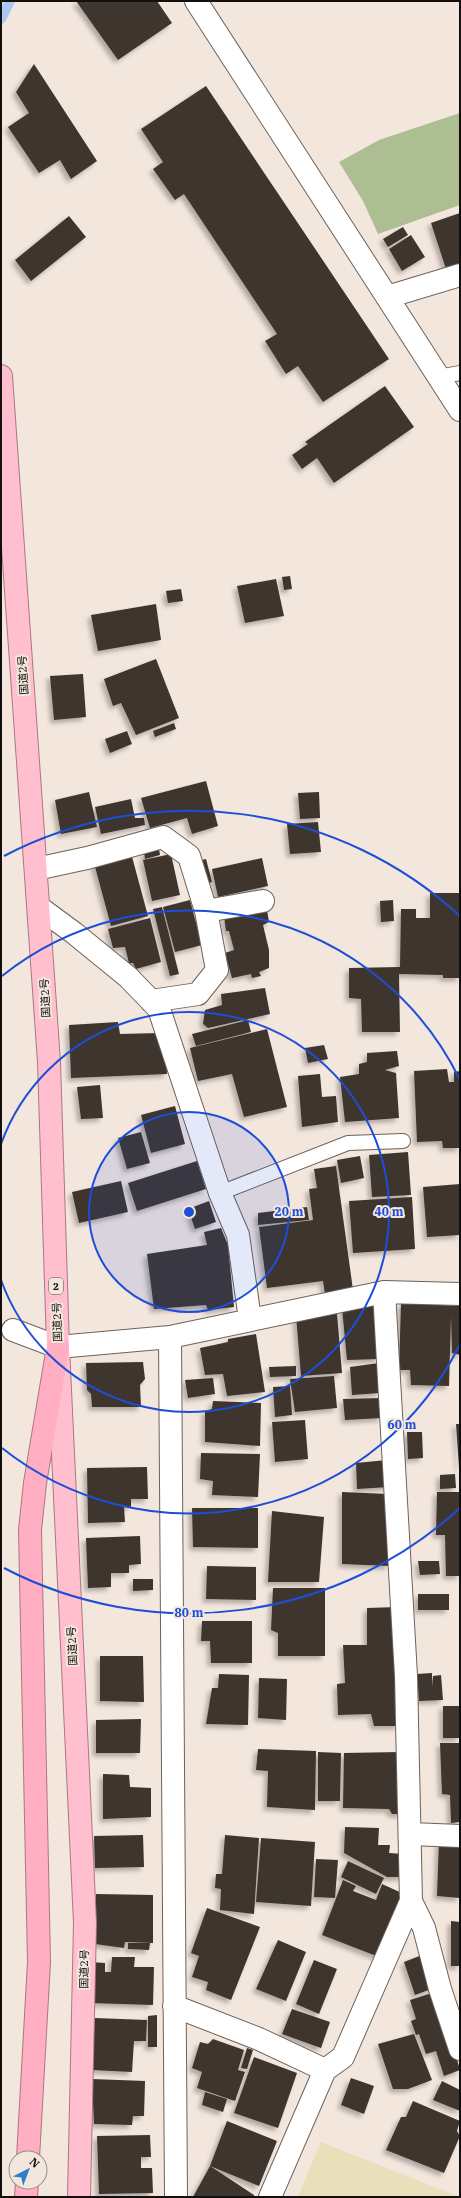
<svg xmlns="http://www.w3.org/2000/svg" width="461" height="2198" viewBox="0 0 461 2198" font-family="'IBM Plex Serif','Noto Sans JP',serif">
<defs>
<filter id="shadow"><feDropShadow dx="-3.5" dy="3.5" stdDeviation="2" flood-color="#0004"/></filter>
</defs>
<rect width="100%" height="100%" fill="#f2e6dd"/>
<path fill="#aebe93" d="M460,113V205L378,234L363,201L339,162L379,140Z"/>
<path fill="#e9dfba" d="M321,2142L460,2197H298Z"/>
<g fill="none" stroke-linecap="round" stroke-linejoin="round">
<path stroke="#a8c9f7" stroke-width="10" d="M1,19L10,1"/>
</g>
<path fill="#3e352d" filter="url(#shadow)" d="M76,1H157L172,23L118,60Z
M34,64L97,161L71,179L60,160L39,173L8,127L29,113L16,92Z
M206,86L389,359L323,402L298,366L286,374L265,341L277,334L184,194L175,200L153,169L163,162L141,129Z
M460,213V267L447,272L431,223Z
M69,216L86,237L31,281L15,260Z
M403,227L408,235L388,247L383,239Z
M411,235L425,257L402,271L389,249Z
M385,386L414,427L334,483L317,458L302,469L292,455L308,444L305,442Z
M290,576L292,589L284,590L282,577Z
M276,579L284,616L245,623L237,586Z
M181,589L183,601L168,603L166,591Z
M156,604L161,640L98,651L91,615Z
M156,659L179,718L136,735L121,703L113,706L104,679Z
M83,674L86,717L54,720L50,676Z
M174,723L176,729L155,737L153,731Z
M127,731L132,744L110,753L105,739Z
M206,781L218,826L192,834L187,818L150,828L141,798Z
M89,792L97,827L61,834L55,800Z
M319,792L320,818L300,819L298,793Z
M131,799L135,818H144L145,825L101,834L95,807Z
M318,822L321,852L290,854L287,824Z
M159,849L160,855L145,859L144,852Z
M131,853L148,916L111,926L94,863Z
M171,854L180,895L152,901L143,860Z
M262,858L268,886L218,897L212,869Z
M206,859L212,882L200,886L194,862Z
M430,893H460V978H443V975L399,974L400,1032H362L361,999L349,998V968L400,967L401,909H416V918H430Z
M190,900L202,945L175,952L163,907Z
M393,900L394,921L381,922L380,901Z
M162,907L179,974L170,976L153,909Z
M267,910L269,922L263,925L269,950V968L259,972L261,976L252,978L251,974L232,978L225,953L234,950L229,931H226L224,916Z
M150,918L161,962L136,969L133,963H129L125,947L113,948L108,929Z
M265,988L270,1014L208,1028L203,1024L205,1010L222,1005L221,994Z
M248,1020L251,1032L196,1046L192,1034Z
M118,1022L120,1034L160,1033L162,1053H166L167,1074L71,1078L69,1025Z
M267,1029L287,1107L244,1117L232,1074L198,1081L190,1048Z
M324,1045L328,1059L308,1063L305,1048Z
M397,1051L399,1066L385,1070L396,1073L399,1118L345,1122L340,1077L359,1074V1064L367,1062V1053Z
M447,1069L449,1082H454V1072L460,1071V1148H443L442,1141L417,1142L414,1071Z
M320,1074L322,1097L336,1096L338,1122L302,1127L298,1076Z
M100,1085L103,1118L81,1119L77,1087Z
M175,1106L185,1144L151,1153L141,1115Z
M141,1132L150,1163L127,1169L118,1138Z
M408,1152L411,1195L372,1197L369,1155Z
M360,1156L364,1178L341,1183L337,1160Z
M197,1161L206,1189L137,1211L128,1183Z
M336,1166L353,1290L325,1294L323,1281L267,1288L259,1227L313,1220L309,1189L317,1188L314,1169Z
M121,1181L128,1212L79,1223L72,1192Z
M460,1184V1235L427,1237L423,1187Z
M412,1197L415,1249L353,1253L349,1201Z
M209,1201L216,1222L195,1229L188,1209Z
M307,1207L309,1220L258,1225V1213Z
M221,1228L228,1245L234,1307L208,1310L206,1305L154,1309L147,1254L207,1245L204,1232Z
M401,1303L460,1306V1355L452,1353L451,1316L449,1386L411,1385L410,1370H399Z
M375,1305L379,1359L347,1360L342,1308Z
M337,1313L342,1373L301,1376L296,1315Z
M256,1334L265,1392L227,1396L223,1374L205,1375L200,1348L228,1342V1339Z
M143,1362L145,1379L140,1385L141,1407H92L91,1394L87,1390L86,1363Z
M379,1363L380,1393L352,1395L350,1367Z
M296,1366V1376L270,1377L269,1367Z
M334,1376L337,1408L295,1412L290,1379Z
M213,1378L215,1394L188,1398L185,1380Z
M290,1386L292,1415L275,1417L273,1387Z
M381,1398L382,1418L345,1420L343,1399Z
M213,1401L261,1403L260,1446L205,1442V1411L212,1409Z
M305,1420L308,1459L275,1462L272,1422Z
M456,1424H460V1468H459Z
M407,1432H422L423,1458L408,1459Z
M201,1453L260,1454L258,1497L212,1495L213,1481L200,1479Z
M387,1460L389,1487L357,1489L356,1463Z
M147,1467L148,1499H131V1507H124L125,1522L88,1523L87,1468Z
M455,1474L456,1488L440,1489V1475Z
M342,1492L388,1494L389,1566L342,1564Z
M437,1492H460V1576H446L445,1535H436Z
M192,1508H258V1548L193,1547Z
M272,1511L324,1517L319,1582H268Z
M140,1536L141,1564L129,1565V1573H111V1587L88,1588L86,1538Z
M418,1561H439L440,1574L420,1575Z
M207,1566L256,1567V1600L206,1599Z
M133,1579H153V1590L133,1591Z
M273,1588H325V1656H278V1633L271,1630Z
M418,1594H449V1610H418Z
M398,1607L399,1726H374L371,1714L338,1715L337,1684L345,1683L343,1645H367V1608Z
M202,1621H252V1663H211L210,1641H201Z
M100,1656H143L144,1702L100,1701Z
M432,1673V1687L433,1676L441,1675L443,1700L419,1701L417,1674Z
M219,1674L249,1675L248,1725L206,1724L212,1688H218Z
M259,1678L287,1679L286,1720L258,1718Z
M443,1706H460V1738H443Z
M141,1719L140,1753H96V1720Z
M440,1743H460V1822L451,1823L450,1795L442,1794Z
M258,1749L316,1751L315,1810L267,1807L268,1771L256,1770Z
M318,1752L341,1753L340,1801H318Z
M401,1752L403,1814H392L389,1809L343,1808L344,1753Z
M103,1774L129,1775L130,1787L151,1788V1817L103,1819Z
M345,1827L379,1828L378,1845H390L389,1853L404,1854V1877H387L344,1853Z
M143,1835L144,1867L95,1868L94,1836Z
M225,1835L259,1838L254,1914L220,1910L221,1889L215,1888L216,1874H222Z
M261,1838L315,1842L311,1906L256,1902Z
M439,1841L460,1842V1898L437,1896Z
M316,1859L338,1860L335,1898L314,1897Z
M348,1861L384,1878L376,1894L341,1877Z
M343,1880L356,1886L353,1891L376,1900L382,1884L404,1894L379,1957L322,1935Z
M96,1894L153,1895V1943L125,1942L124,1948L95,1944Z
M207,1908L260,1927L231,2000L206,1990L208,1982L192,1977L199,1956L191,1953Z
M451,1921L460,1922V1966H451Z
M278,1940L306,1952L286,2001L256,1989Z
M128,1943H150L149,1950L128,1949Z
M422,1955L434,1988L415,1995L404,1962Z
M112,1957H135L134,1967H154L153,2005L90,2003L91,1962L105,1963V1972H111Z
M314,1960L337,1969L319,2014L296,2004Z
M435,1992L460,2069V2070L444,2076L436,2051L426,2054L419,2034L416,2035L411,2021L416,2019L410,2000Z
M292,2009L330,2022L321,2048L282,2034Z
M157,2015V2047H148V2016Z
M95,2018L147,2020L146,2041H134L132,2072L92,2070Z
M414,2034L432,2080L408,2089H393L378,2044Z
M213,2039L244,2050L238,2070L245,2072L235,2101L197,2088L202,2072L192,2068L200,2042L208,2044Z
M247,2048L253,2050L247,2069L241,2068Z
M254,2057L297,2073L278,2128L234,2113Z
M351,2078L374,2086L364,2114L341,2105Z
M92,2079L145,2081L144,2116H133L132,2125L94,2124Z
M442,2081L460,2090V2111L433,2100Z
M205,2092L227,2099L223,2112L202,2105Z
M413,2101L460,2121L457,2131L460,2136L444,2173L386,2150L401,2117H406Z
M227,2121L277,2141L259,2186L210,2166L254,2195V2197H193L210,2166Z
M150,2135L151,2157H141V2168H152L153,2193L99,2194L97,2136Z"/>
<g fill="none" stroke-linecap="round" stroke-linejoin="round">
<defs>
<path id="service" d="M438,377L460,373
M220,1193L348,1143L403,1141"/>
<path id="minor" d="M196,1L460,410
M387,297L460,275
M36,869L87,858L163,837L189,856L206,911L217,970L198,994L151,1001
M40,908L74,933L128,977L159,1009L220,1193L238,1235L250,1319
M206,911L263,901
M13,1330L58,1347L170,1337L384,1292L460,1294
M170,1337L176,2197
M411,1834L460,1836
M411,1901L424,1928L440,1989L460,2049
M174,2006L259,2039L325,2070
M270,2197L325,2070L343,2057L411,1901L406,1676L384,1292"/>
<path id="trunk" d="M1,376L49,1062L58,1347L85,1923L79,2197"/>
<path id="motorway" d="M28,2158L39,1962L30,1530L35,1483L58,1347
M26,2197L27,2182"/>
</defs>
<use href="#service" stroke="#6c625a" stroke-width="16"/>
<use href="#minor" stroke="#6c625a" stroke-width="24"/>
<use href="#trunk" stroke="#ac7782" stroke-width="24"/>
<use href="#motorway" stroke="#ac7782" stroke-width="24"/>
<use href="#service" stroke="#fff" stroke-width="14"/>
<use href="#minor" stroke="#fff" stroke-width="22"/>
<use href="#trunk" stroke="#ffbfce" stroke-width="22"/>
<use href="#motorway" stroke="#ffafc1" stroke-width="22"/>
</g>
<circle cx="189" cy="1212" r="100" fill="#1d4ed8" fill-opacity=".12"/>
<g fill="none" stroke="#1d4ed8" stroke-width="2">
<circle cx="189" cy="1212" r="100"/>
<path d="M1 1144A200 200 0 1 1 1 1280"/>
<path d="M460 1344A301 301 0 0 1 2 1448M2 976A301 301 0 0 1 460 1080"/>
<path d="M460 1508A401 401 0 0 1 4 1568M4 856A401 401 0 0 1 460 916"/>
</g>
<g text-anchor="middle" stroke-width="4" stroke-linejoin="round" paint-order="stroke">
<rect fill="#f2e6dd" stroke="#56504b" stroke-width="1" x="49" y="1278" width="14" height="16" rx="3"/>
<g font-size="10" font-weight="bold" fill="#130f0c">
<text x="56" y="1290">2</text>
</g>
<g font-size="11" fill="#130f0c" stroke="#f2e6dd">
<text transform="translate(23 675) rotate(-94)" y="4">国道2号</text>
<text transform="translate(45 998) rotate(-93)" y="4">国道2号</text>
<text transform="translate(57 1322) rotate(-92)" y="4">国道2号</text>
<text transform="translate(72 1646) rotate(-93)" y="4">国道2号</text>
<text transform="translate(84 1969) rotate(-89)" y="4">国道2号</text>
</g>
</g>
<circle cx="189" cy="1212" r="6" fill="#1d4ed8" stroke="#f2e6dd" stroke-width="2"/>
<g font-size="12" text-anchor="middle" font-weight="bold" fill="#1d4ed8" stroke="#f2e6dd" stroke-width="4" stroke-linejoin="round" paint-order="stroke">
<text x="289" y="1216">20 m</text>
<text x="389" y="1216">40 m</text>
<text x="402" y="1429">60 m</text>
<text x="189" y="1617">80 m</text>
</g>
<rect width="461" height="2198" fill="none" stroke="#130f0c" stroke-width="4"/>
<g transform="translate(28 2170) rotate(42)"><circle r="19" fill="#f2e6dd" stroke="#999089"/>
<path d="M0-3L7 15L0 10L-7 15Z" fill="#307bcb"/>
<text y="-6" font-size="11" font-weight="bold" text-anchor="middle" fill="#130f0c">N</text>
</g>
</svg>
